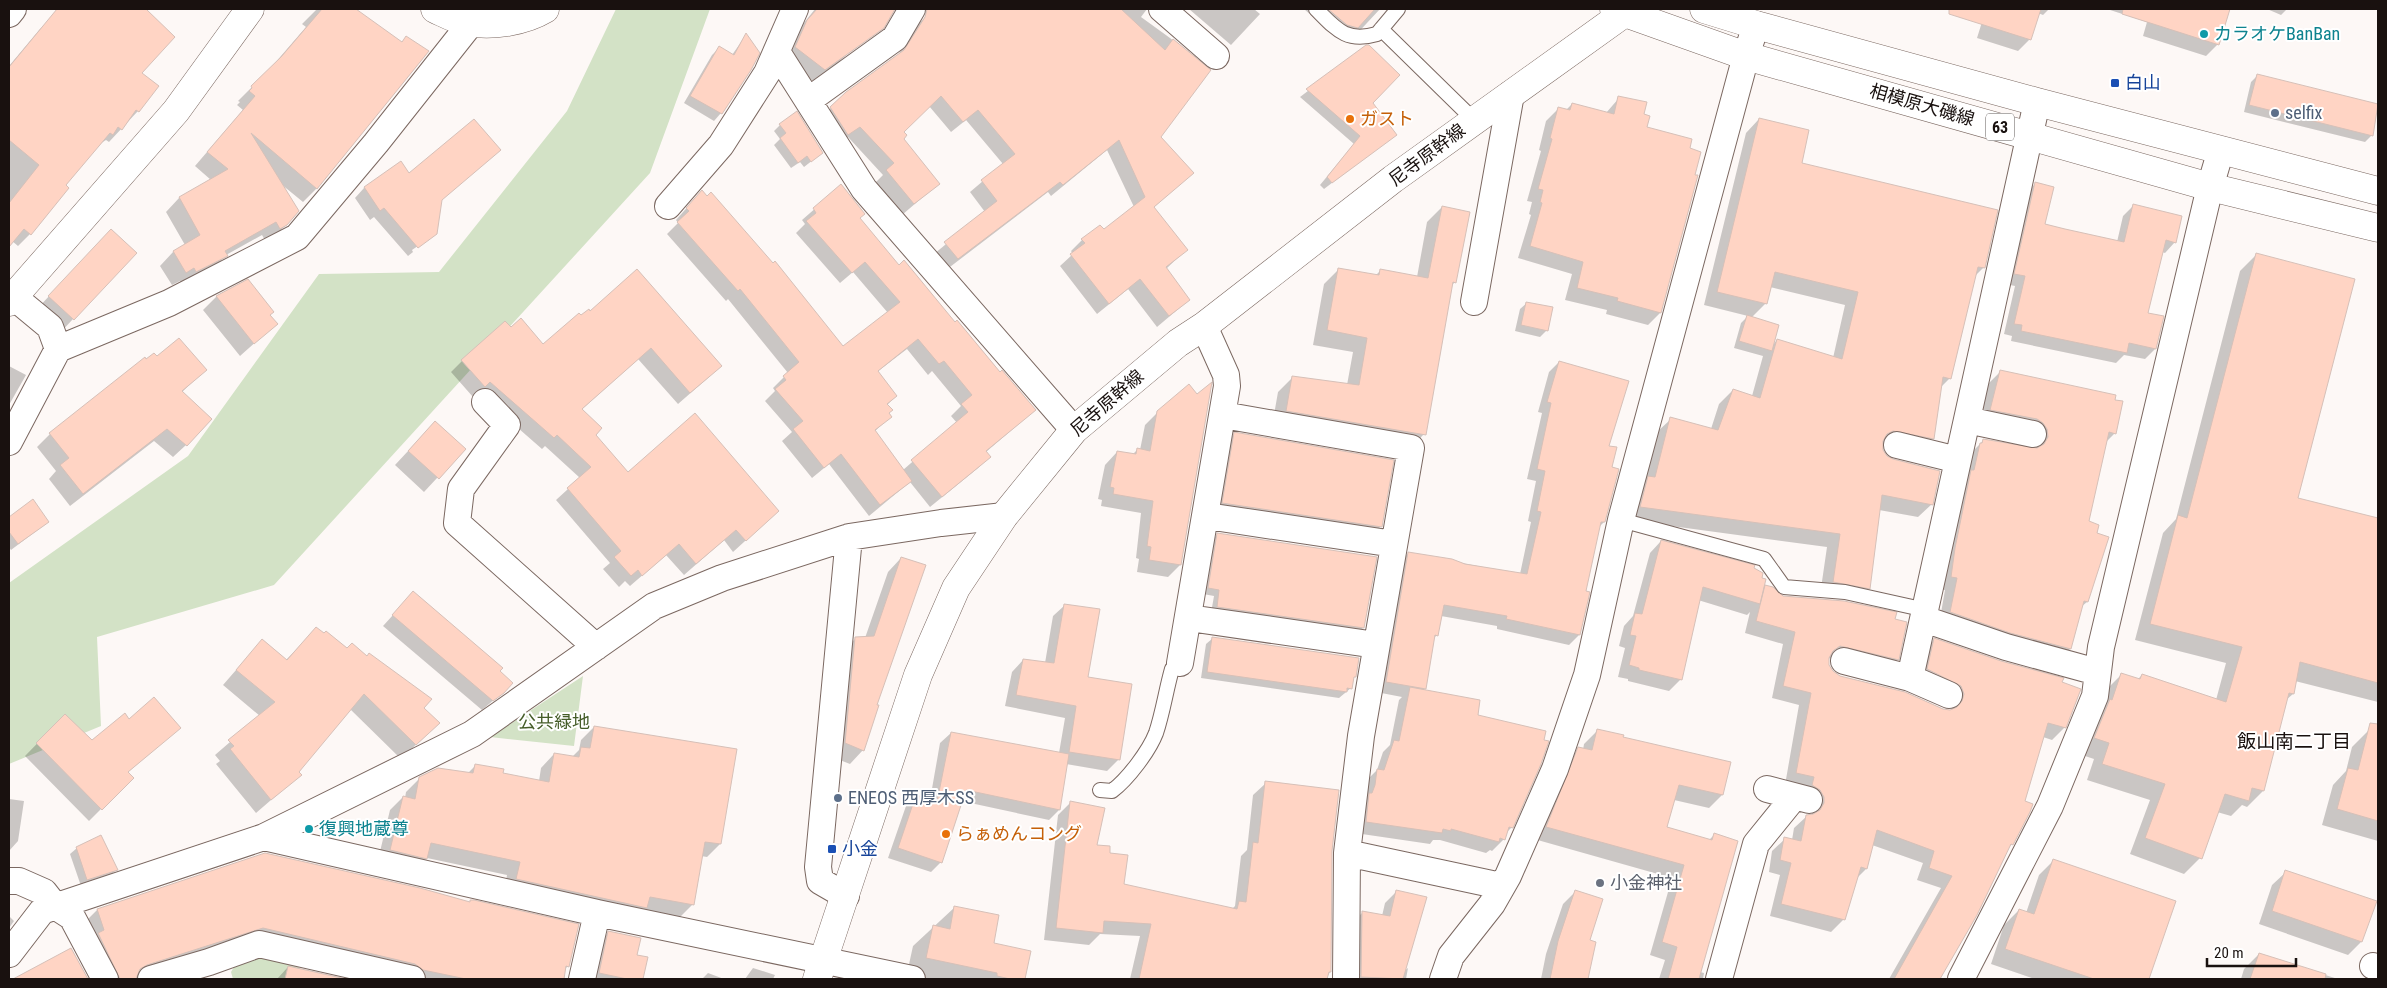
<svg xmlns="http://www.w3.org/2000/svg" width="2387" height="988" viewBox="0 0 2387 988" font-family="'Roboto Condensed','Noto Sans JP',sans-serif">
<rect width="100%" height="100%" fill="#fdf8f6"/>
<path fill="#d3e2c6" d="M616,9H710L650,173L274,585L97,637L101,726L9,764V583L188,456L319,274L439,272L567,111Z
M583,676L574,746L490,737Z
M261,955L300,963L296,979H233L231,972L237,962Z"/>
<path fill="#0003" fill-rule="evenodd" d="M62,9H144L174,37L140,73L138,111L109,142L106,140L98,145L64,185L67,188L30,234L18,246L12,241L9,245V66L40,29Z
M317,9H352L401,43L406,38L427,52L316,189L303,202L281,184L287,224L272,238L266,242L262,235L226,255L213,269L182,285L180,281L172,285L160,266L173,252L185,245L166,212L179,198L211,180L195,166L243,110L237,105L240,102L238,101L268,71L306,27L302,24Z
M815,9H879L850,51L838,63L813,81L784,59L796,33Z
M934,9H1147L1141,17L1170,38L1209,70L1160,137L1192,173L1153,208L1186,250L1166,269L1189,300L1157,327L1128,289L1097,314L1060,266L1073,254L1071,251L1082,240L1100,227L1103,231L1134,207L1107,150L1051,196L1048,192L946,270L934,254L985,212L970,192L1003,164L966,120L951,132L929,106L903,132L902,139L938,184L902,215L876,182L883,175L848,137L836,145L819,119L847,93L897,57L914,28Z
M1189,9H1254L1260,14L1231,45Z
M1304,9H1380L1353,38H1340L1330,32Z
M1986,9H2049L2043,15L2038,13L2029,40L2018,51L1977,38Z
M2107,9H2229L2218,44L2206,56L2143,36L2147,22Z
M2267,9H2287L2281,15Z
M746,35L721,113L714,121L684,103L712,55L719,48L732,55Z
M1367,46L1371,102L1395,135L1324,189L1320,185L1354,144L1300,97Z
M2258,75L2378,105L2371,136L2365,142L2244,112L2251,82Z
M1619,98L1642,115L1646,128L1688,149L1693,175L1696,176L1660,313L1648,325L1606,314L1607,310L1565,300L1572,274L1518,258L1531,215L1529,214L1532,202L1527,201L1541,151L1539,150L1546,121L1558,109L1566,110L1572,104L1606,113Z
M1759,119L1800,164L1984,267L1974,277L1950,378L1940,388L1932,438L1919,451L1881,444L1882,450L1886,457L1932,504L1918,517L1879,510L1869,588L1856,601L1820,595L1827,547L1627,520L1657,432L1671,419L1711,429L1719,404L1733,390L1752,396L1763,356L1734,348L1741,323L1748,316L1704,305L1746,133ZM1770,287L1845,305L1833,358L1777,340L1772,346L1751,318L1766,303Z
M780,125L822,153L804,167L800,162L791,168L774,145L780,139L774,131Z
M499,150L440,201L435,233L428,241V239L412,250L413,252L408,256L374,217L370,220L355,198L364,188L401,163L409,175Z
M2035,184L2043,225L2117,242L2123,216L2134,205L2175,242L2165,253L2162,252L2146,314L2155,349L2145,359L2124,355L2116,363L2011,341L2012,336L2004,334L2015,286L2005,284L2025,194Z
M841,186L858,219L899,267L1035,410L986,452L989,457L978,468L930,507L910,482L869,516L829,464L812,478L782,441L792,432L765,401L775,391L773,388L788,373L728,299L726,301L667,234L678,223L676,220L691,203L843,348L888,313L853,272L840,283L796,233L805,224L802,220ZM907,349L928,375L932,371L961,406L951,416L957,423L903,470L874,432L890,417L887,405L896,396L877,372Z
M1442,207L1455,282L1451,286L1424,434L1410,449L1272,426L1278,392L1293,377L1347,385L1353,352L1313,345L1324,284L1339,269L1375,276L1381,270L1417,277L1427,222Z
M98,244L73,319L60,333L36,310Z
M2256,255L2297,499L2378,519V702L2295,681L2293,694L2286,700L2263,791L2247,807L2242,805L2231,816L2217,812L2200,858L2184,874L2130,854L2150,800L2087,780L2094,759L2079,754L2106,690L2122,674L2137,680L2142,675L2216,700L2226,663L2135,640L2163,533L2176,519L2240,271Z
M247,281L276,324L240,356L203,310L216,297Z
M1527,303L1547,330L1540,337L1515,331L1520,309Z
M589,310L709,377L678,404L638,359L581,410L594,435L628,474L778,511L733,552L724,540L684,575L666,555L630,586L625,581L619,587L603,569L610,563L556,500L580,478L545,446L542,449L478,393L473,397L451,372L462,361L510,329L543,346Z
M157,358L205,370L182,392L186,445L173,457L154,441L70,506L49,479L56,471L37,447L50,434L145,359Z
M1559,362L1608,447L1611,468L1604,522L1599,527L1584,592L1588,593L1579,635L1569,645L1497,629V626L1441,616L1437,635L1433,639L1423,691L1476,716L1512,827L1505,834L1504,839L1492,851L1490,850L1486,853L1440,840H1433L1430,844L1355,833L1366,781L1377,770L1383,752L1390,745L1399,700L1402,697L1376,692L1398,563L1409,553L1520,574L1531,522L1528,521L1536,481L1527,479L1542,413L1538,412L1549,372Z
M9,366L26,375L9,405Z
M2000,372L2121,402L2114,434L2105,443L2088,522L2087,602L2081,607L2070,649L2058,661L1939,624L1945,590L1939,589L1968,456L1984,440L2036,449L2035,442L1979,422L1988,384Z
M1197,396L1180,565L1168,577L1137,572L1139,559L1136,558L1141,513L1101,506L1102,500L1098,499L1105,465L1117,452L1132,455L1137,450H1140L1145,425L1158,412Z
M1235,434L1381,526L1374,533L1217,509L1228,440Z
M422,436L464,449L424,492L395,465Z
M33,501L48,522L11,550L9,547V518Z
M1218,534L1363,628L1357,634L1211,613L1214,596L1203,594L1211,541Z
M1661,541L1760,579L1763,586L1773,588L1782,597L1894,620L1898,659L1885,671L1828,658V665L1832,672L1840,677L1943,710L1951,711L1952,707L1916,682L1922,652L1934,640L2079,690L2064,728L2052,740L2043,737L2012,844L2008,848L1976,914L1939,979H1889L1941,888L1917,880L1923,863L1872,845L1866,869L1856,879L1843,920L1831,932L1770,916L1780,875L1769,872L1772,851L1785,839L1792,840L1794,828L1807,816H1812V809L1785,785L1799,705L1772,698L1783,644L1745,633L1750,612L1747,615L1698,600L1681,679L1669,691L1628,681V679L1618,677L1625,648L1619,646L1624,626L1633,616L1650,553Z
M901,558L875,706L863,750L850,764L832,757L842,652L855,639L865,638L888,572Z
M413,593L498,671L503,692L482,710L383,626Z
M1065,605L1087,678L1119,759L1107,771L1066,764L1059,810L1049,820L961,801L941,862L931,872L888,858L906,806L916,796L930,800L940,743L951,733L1059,753L1065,718L1005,706L1012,672L1023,660L1045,663L1053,616Z
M316,629L347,650L367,657L423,708L424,737L401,759L350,709L298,772L300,775L256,813L216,764L220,761L215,755L260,716L223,685L262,640L286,660Z
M1213,638L1351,688L1339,698L1201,678L1206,644Z
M65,715L92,742L129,721L179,728L127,773L132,778L89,821L25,756Z
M594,727L720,844L707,857L701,856L693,904L680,917L504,892L507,875L427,858L413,872L377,864L390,810L403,797L405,798L406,792L420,778L467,774L476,765L502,774L539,781L541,768L554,754L572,757L579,750L581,740Z
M1597,731L1622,738L1729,763L1722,795L1709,808L1674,800L1666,827L1709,840L1714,835L1700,972L1704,973L1703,979H1659L1665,960L1650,955L1672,878L1534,839L1566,762L1579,749L1583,750L1584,744Z
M2368,731L2378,733V841L2322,825L2333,785L2346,771L2352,747Z
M1266,783L1331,853L1330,972L1326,979H1130L1140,936L1100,934L1089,945L1044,940L1058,815L1070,803L1096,846L1108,854L1123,885L1232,909L1235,906L1241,856L1247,850L1253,795Z
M9,799L24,801L18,841L9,851Z
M77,848L116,870L110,876L81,886L70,854Z
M2054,860L2174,901L2147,979H2035L1991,964L2004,925L2019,910L2026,913L2039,875Z
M2286,872L2361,942L2348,955L2259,924L2272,885Z
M1396,892L1404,971L1408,968L1406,979H1350L1351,924L1362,913L1382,916L1385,903Z
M1575,892L1588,941L1594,943L1587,979H1541L1546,954L1563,904Z
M471,901L568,966L564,970L562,979H406L249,941L129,979H102L84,923L97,910L469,903Z
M955,907L992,944L1029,952L1023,979L906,978L913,946Z
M9,916L14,921L9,928Z
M609,932L636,955L647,958L642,979H590L599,942Z
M71,949L87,979H22L29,972Z
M2259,954L2338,979H2241L2244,969Z
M288,967L340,979H277Z
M753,968L775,975L773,979H745Z
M708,973L724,979H702Z"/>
<path fill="#ffd4c4" stroke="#d6c0b8" d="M57,9H146L175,37L142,73L159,86L139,112L136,110L122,130L118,127L113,135L110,133L66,185L69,188L31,235L24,229L9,247V203L39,165L9,140V67Z
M322,9H356L402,42L406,36L429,51L317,189L251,133L299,211L287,225L280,229L276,222L225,251L228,256L196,272L194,268L186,273L173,251L200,235L179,197L228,169L207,152L255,96L249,91L252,88L251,86L281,57Z
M817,9H895L884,28L825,70L795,47L807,20Z
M927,9H1121L1165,50L1173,39L1211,70L1161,137L1194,173L1154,207L1188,250L1166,267L1190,300L1169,316L1140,279L1109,304L1070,254L1085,243L1081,239L1100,225L1104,229L1145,197L1119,140L1063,185L1060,182L958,259L944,242L997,201L981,180L1015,154L978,110L963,122L941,96L904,132L907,135L904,139L940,184L914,204L886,170L894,163L860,127L848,135L830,107L846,92L904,50L925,17Z
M1328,9H1375L1358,28L1347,25Z
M1949,9H2041L2031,40L1949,14Z
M2123,9H2230L2219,45L2122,14Z
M746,33L760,53L751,70L722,114L690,96L719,46L734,55Z
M1366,45H1369L1400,75L1373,103L1397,135L1332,183L1327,177L1360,136L1306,89Z
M2257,74L2378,104L2373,136L2249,105Z
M1618,96L1647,102L1644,114L1650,116L1647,127L1692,139L1690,148L1701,152L1695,175H1698L1661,313L1617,301L1618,298L1577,288L1583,262L1530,246L1542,203L1540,202L1543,190L1538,189L1552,139L1550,138L1558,107L1570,110L1572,103L1614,114Z
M797,111L823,153L811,162L807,156L798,163L780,138L786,133L779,124Z
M1759,118L1809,130L1802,163L1998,210L1985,268L1978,267L1951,379L1943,377L1934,439L1893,431L1887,434L1883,441V450L1887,456L1893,459L1940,471L1933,505L1882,495L1870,589L1833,582L1840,534L1640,507L1648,476L1655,477L1670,417L1718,430L1733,389L1760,398L1777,339L1842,359L1858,292L1775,272L1767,304L1717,292Z
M474,119L501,150L442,200L437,234L418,248L384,208L380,211L364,187L401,161L409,173Z
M2035,182L2054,187L2045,224L2065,229L2124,242L2133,204L2182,216L2176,243L2166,240L2148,313L2164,316L2156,349L2129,343L2127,353L2021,331L2022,325L2014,324L2025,276L2014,274Z
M841,184L865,214L860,218L899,265L904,260L955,322L957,320L1000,372L1002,370L1036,410L986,451L991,457L942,497L911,460L968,412L961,404L972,395L944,361L939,364L918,339L878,371L897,396L887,404L893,410L889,413L892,417L875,430L912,481L880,505L841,454L824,468L793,429L803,421L775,389L786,380L783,376L799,362L740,289L738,291L677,222L689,211L686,208L702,190L707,196L711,192L773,263L775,261L843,346L900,302L865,262L852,273L806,221L816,213L813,208Z
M1442,206L1470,212L1456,283L1453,282L1426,435L1286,411L1292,376L1359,385L1367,338L1327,330L1338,268L1379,275L1380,269L1428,278Z
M111,229L137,253L74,320L48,296Z
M2256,253L2355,279L2298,498L2378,518V683L2300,662L2294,694L2289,693L2264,791L2252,788L2249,801L2225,794L2202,859L2145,838L2165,784L2102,764L2109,743L2094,738L2110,699L2112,700L2121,673L2140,679L2142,674L2226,702L2242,647L2150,624L2178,515L2187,518Z
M637,269L722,366L690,393L651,348L582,409L602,428L596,435L628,472L695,413L779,511L746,541L736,530L696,564L679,544L642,576L638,570L631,576L614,557L621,551L567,488L591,467L557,435L554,438L490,382L485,387L461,360L505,321L511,327L521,318L543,344L579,313L581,315L589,309L590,311Z
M248,279L274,312L270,315L278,324L254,344L216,296Z
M1526,302L1553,307L1548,331L1521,325Z
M1747,315L1779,325L1772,351L1739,341Z
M179,338L207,370L182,391L212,419L187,446L167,429L83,494L60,465L69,458L49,433L145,357L146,359L154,353L157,356Z
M1559,361L1629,381L1609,446L1617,447L1612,467L1619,469L1605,522H1601L1586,591L1590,592L1580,635L1506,619L1507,616L1444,605L1438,636L1435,635L1426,689L1386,682L1408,552L1452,559L1465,564L1527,574L1541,512L1537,511L1545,471L1537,469L1551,403L1547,402Z
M2000,370L2116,395L2115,400L2123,401L2116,434L2109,432L2089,521L2099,525L2097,533L2109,537L2088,602L2084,601L2071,649L2010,633L1950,612L1957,578L1951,577L1955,548L1971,470H1974L1980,443H1982L1983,439L2037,448L2044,444L2048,437L2047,429L2043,423L2037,419L1990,410Z
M1212,382L1181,565L1149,560L1151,547L1147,546L1153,501L1113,494L1114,488L1110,487L1117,451L1136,454L1137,448L1150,451L1157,411L1189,384L1197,394Z
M435,421L466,449L439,479L408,451Z
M1234,432L1394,460L1382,527L1222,503Z
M33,499L49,522L18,544L9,532V517Z
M1217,533L1377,557L1364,628L1217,607L1219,590L1208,588Z
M1661,540L1755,565L1754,568L1763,573L1762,578L1766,579L1760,604L1703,587L1682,680L1639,670V668L1629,665L1636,636L1630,635L1635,613L1642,614Z
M901,557L926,565L877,705H879L864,751L845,743L855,637L874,636Z
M1765,585L1773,587L1783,596L1844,601L1897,612L1895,619L1907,622L1899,660L1840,646L1833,651L1829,658V665L1833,671L1840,676L1905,692L1943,709L1950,710L1957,707L1962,701L1964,694L1961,686L1927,669L1934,638L2001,661L2064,678L2062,682L2081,689L2066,728L2048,723L2025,801L2033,804L2030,812L2013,845L2011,844L1977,915L1940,979H1894L1952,876L1929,868L1934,851L1877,830L1867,869L1861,867L1845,920L1781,904L1791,863L1780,860L1784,837L1801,841L1806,815L1813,814L1820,810L1824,803V797L1820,790L1812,785L1814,777L1796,773L1811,693L1783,686L1795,632L1756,621Z
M413,591L503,668L500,671L513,683L504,693L493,701L392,615Z
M1064,604L1100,609L1088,677L1132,684L1120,760L1069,752L1076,706L1016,695L1023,659L1054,663Z
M316,627L324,633L326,631L347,648L352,643L367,656L369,653L432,699L424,708L440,723L416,745L364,694L299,772L302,775L271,800L230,749L234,746L228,740L275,702L236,670L262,639L287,660Z
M1212,637L1359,658L1356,677H1354L1352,689L1347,688V692L1207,672Z
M1410,687L1480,700L1478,715L1546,731L1544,740L1549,741L1541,764L1513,828L1509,827L1505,840L1500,838L1499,842L1451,829V831L1443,829L1442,833L1366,822L1369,793H1372L1375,785L1377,769L1384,770L1394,740L1399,741Z
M154,697L181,728L128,772L134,778L102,810L36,743L65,714L92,740L125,713L129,719Z
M2370,723L2378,724V821L2337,809L2348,768L2358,770Z
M594,726L737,749L721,844L705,842L694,905L650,897L647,908L516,879L520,862L431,843L427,859L390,850L403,796L415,799L419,777L438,768L473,773L475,764L504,769L503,773L549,782L554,753L579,757L581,747L590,748Z
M1597,729L1624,735L1623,737L1731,762L1723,795L1679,785L1667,827L1712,840L1714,833L1738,841L1699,979H1668L1677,947L1662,942L1684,865L1546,827L1578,747L1592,750Z
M951,732L1069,754L1060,810L966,790L942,863L898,848L916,795L937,802Z
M1265,781L1339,790L1332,851L1331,972H1329L1327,979H1139L1151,924L1104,921L1103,933L1056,928L1070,801L1105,808L1097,845L1110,846V853L1128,855L1124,884L1237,909L1239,901L1246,902L1253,842L1258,843Z
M101,835L118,870L87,880L76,847Z
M265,853L420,888L470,902V900H474L579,924L569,967L566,966L564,979H466L423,970L415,964L263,928L147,965L140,969L136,979H120L98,933L104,930L97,909Z
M2053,859L2176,901L2149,979H2094L2005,949L2019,909L2034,914Z
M2285,870L2377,901L2362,942L2272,911Z
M1396,890L1427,897L1403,979L1361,977L1362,911L1390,916Z
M1575,890L1603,899L1590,940L1596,942L1588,979H1550L1558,941Z
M954,906L999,915L994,943L1031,951L1025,979H1010L997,976V973L926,958L933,925L950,929Z
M608,931L641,938L637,955L648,957L643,979H627L599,973Z
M71,948L88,979H13Z
M2259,953L2326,974L2325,979H2250Z
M288,966L346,979H285Z"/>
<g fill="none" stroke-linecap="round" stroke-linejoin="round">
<defs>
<path id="lane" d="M1316,9C1336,29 1346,43 1377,34L1398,9
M1381,29L1474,120
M1621,520L1764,559L1784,587L1845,592L1926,610
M1100,790L1112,791C1128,779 1149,751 1156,733C1163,712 1166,690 1172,669L1180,663"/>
<path id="street" d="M1162,9L1216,56
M9,14L13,9
M777,52L864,189L1074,430
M809,100L895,38L912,9
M668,206L721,145L767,73L795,9
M9,293L50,327L58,349L9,442
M1474,302L1511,94
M58,349L169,303L297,237L376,143L471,23
M485,402L507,425L461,489L457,523L596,647
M1223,415L1411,448L1361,736L1347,853L1501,886
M1967,420L2033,434
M1897,445L1958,460
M1207,516L1394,544
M1189,618L1376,645
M1924,619L2006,647L2097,672
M1844,661L1910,678L2037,102
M1180,663L1227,386L1226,375L1204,326
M1910,678L1949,695
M1767,789L1809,800
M264,837L597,913
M9,881H19L44,892L55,906L72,917L105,979
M846,896L820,881L818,867L849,537
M9,954L42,911L264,837L472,734L654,606L722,578L849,537L941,523L1004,516
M2373,966L2378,968
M151,979L209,962L259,944L412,979
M582,979L597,913L912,979
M1346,979L1347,853
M1443,979L1451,956L1492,904L1508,876L1555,769L1587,675L1621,520L1746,56L1756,25
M1719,979L1756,844L1794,797
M1961,979L2050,806L2095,696L2101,647L2210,187L2221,150"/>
<path id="secondary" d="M9,302L176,111L250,9
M817,979L918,675L956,588L1004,516L1074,430L1178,343L1204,326L1393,179L1630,9"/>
<path id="primary" d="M435,9C446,14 456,20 468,22C492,27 525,21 545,9
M1614,9L1746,56L2210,187L2378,228
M1704,9L1756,25L2037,102L2378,191"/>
</defs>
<use href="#lane" stroke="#7b6861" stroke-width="16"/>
<use href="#street" stroke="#7b6861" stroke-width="28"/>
<use href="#secondary" stroke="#7b6861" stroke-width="29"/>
<use href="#primary" stroke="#7b6861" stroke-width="29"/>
<use href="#lane" stroke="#fff" stroke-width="14"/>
<use href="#street" stroke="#fff" stroke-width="26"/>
<use href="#secondary" stroke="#fff" stroke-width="28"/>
<use href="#primary" stroke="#fff" stroke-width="28"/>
</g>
<g fill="#0f9aa8" stroke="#fff" stroke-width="2">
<circle cx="2204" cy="34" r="5"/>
<circle cx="309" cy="829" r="5"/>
</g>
<g fill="#1a4fb4" stroke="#fff" stroke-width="2">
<rect x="2110" y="78" width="10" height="10" rx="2.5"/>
<rect x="827" y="844" width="10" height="10" rx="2.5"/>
</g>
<g fill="#5c6f8a" stroke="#fff" stroke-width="2">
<circle cx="2275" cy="113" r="5"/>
<circle cx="838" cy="798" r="5"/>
</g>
<g fill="#e8710a" stroke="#fff" stroke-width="2">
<circle cx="1350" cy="119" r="5"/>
<circle cx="946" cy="834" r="5"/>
</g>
<circle fill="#6b7280" stroke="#fff" stroke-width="2" cx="1600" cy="883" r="5"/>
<g text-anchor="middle" stroke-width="4" stroke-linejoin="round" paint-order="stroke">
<rect fill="#fff" stroke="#5e5857" stroke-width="1" x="1986" y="113.5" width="28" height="27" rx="4"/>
<g font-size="16" font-weight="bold" fill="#19110f">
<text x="2000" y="133">63</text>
</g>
<g font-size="18" fill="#0d838f" stroke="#fff" text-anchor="start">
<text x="2214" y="40">カラオケBanBan</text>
<text x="319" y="835">復興地蔵尊</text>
</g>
<g font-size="18" fill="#164399" stroke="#fff" text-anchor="start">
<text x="2125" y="89">白山</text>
<text x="842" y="855">小金</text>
</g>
<g font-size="18" fill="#19110f" stroke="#fff">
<text transform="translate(1922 105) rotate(16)" y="6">相模原大磯線</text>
<text transform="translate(1427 155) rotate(-37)" y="6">尼寺原幹線</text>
<text transform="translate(1107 403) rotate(-41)" y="6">尼寺原幹線</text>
</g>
<g font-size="18" fill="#4e5e75" stroke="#fff" text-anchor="start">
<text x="2285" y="119">selfix</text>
<text x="848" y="804">ENEOS 西厚木SS</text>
</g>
<g font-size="18" fill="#c56008" stroke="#fff" text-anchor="start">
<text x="1360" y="125">ガスト</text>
<text x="956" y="840">らぁめんコング</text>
</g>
<g font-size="18" fill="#455d29" stroke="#fff">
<text x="554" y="728">公共緑地</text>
</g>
<g font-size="18" fill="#5b616d" stroke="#fff" text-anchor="start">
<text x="1610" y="889">小金神社</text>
</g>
<g font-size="19" fill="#19110f" stroke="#fff">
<text x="2294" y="748">飯山南二丁目</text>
</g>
</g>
<rect width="2387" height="988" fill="none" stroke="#19110f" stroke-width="20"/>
<path d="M2207 958v8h89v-8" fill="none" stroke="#19110f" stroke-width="2.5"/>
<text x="2214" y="958" font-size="15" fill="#19110f" stroke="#ffffff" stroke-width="4" paint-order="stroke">20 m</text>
</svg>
